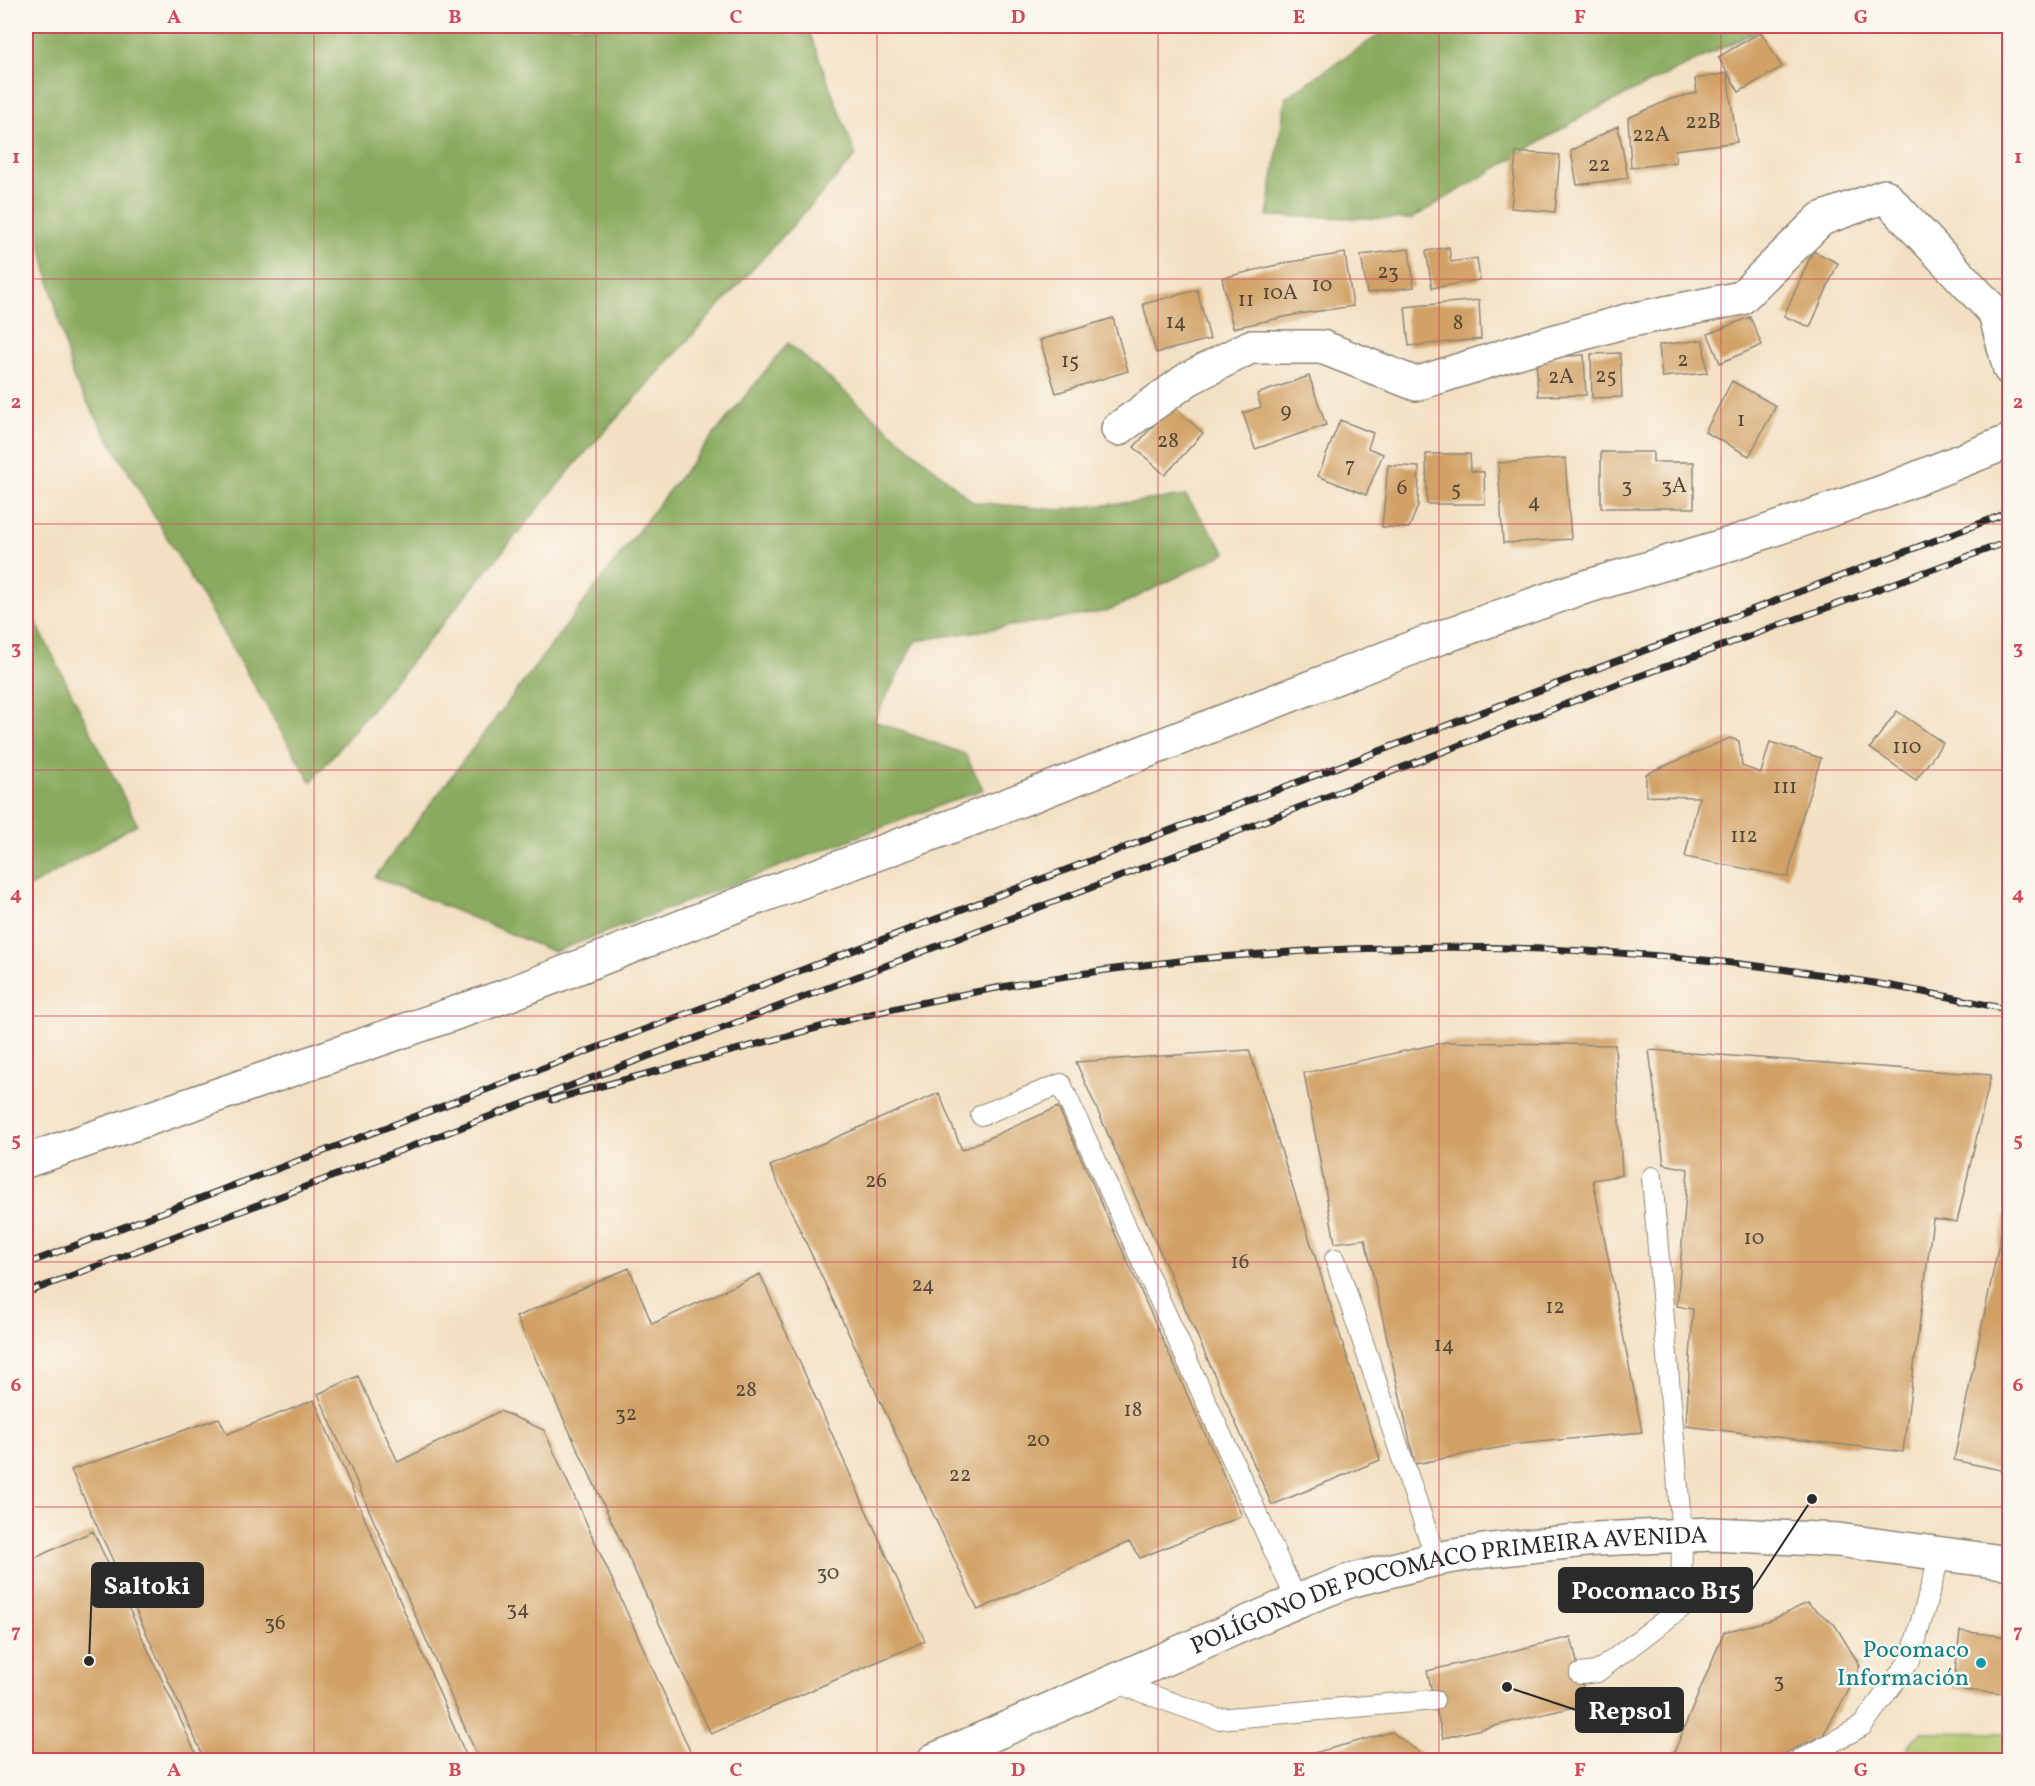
<svg xmlns="http://www.w3.org/2000/svg" width="2035" height="1786" viewBox="0 0 2035 1786" font-family="Vollkorn,serif">
<rect width="100%" height="100%" fill="#fbf7ec"/>
<filter id="ink" filterUnits="userSpaceOnUse"><feTurbulence type="fractalNoise" baseFrequency=".0167" numOctaves="2"/><feDisplacementMap in="SourceGraphic" scale="12" xChannelSelector="R" yChannelSelector="G"/><feConvolveMatrix kernelMatrix="1 2 1 2 8 2 1 2 1" color-interpolation-filters="sRGB"/></filter>
<filter id="wash" filterUnits="userSpaceOnUse"><feTurbulence type="fractalNoise" baseFrequency=".008" numOctaves="4" result="noise"/><feDisplacementMap in="SourceGraphic" scale="24" xChannelSelector="R" yChannelSelector="G"/><feGaussianBlur stdDeviation="1.35" result="paint"/><feColorMatrix in="noise" values="0 0 0 0 0 0 0 0 0 0 0 0 0 0 0 0 0 1.4 0 .05"/><feComposite in="paint" operator="in"/></filter>
<g filter="url(#wash)">
<rect width="100%" height="100%" fill="#f3e0c3"/>
<path fill="#aec66b" stroke="#6c784b" stroke-width="1.5" d="M1922,1732L2009,1733V1760H1895Z"/>
<path fill="#8aab5f" stroke="#5a6b45" stroke-width="1.5" d="M26,26H807L856,156L576,463L311,782L73,378L26,184Z
M1392,26H1767L1590,112L1411,219L1267,216L1286,97Z
M788,343L973,502L1059,510L1186,496L1226,553L1108,611L915,641L874,721L965,754L983,789L554,952L375,877L667,493Z
M26,602L137,824L26,889Z"/>
<g id="blocks">
<path fill="#d1a165" d="M1761,32L1782,67L1739,92L1718,57Z
M1727,73L1737,142L1675,150L1676,162L1631,168L1628,118L1671,99L1697,93L1695,79Z
M1618,126L1628,178L1577,185L1571,151Z
M1516,152L1560,155L1555,212L1511,208Z
M1449,247L1451,262L1477,258L1480,280L1432,288L1426,251Z
M1409,249L1414,287L1367,293L1361,255Z
M1813,251L1838,263L1810,327L1784,316Z
M1345,253L1353,306L1299,314L1233,328L1222,278L1290,262Z
M1197,290L1210,339L1156,353L1143,304Z
M1479,300L1481,339L1409,346L1405,307Z
M1750,317L1762,345L1720,363L1708,334Z
M1113,318L1128,371L1056,393L1040,340Z
M1703,340L1707,373L1662,377L1659,345Z
M1620,353L1622,397L1592,398L1591,354Z
M1584,355L1586,395L1538,396L1536,358Z
M1309,376L1326,425L1255,449L1243,413L1261,407L1257,394Z
M1732,381L1776,406L1749,456L1705,432Z
M1172,405L1203,433L1165,475L1134,447Z
M1340,420L1373,433L1368,448L1383,454L1366,495L1318,476Z
M1601,452H1653V462H1694V508H1601Z
M1426,454H1470L1471,471L1484,472L1485,504H1427Z
M1565,458L1571,539L1503,543L1498,463Z
M1388,465L1419,467L1418,506L1409,528L1382,527Z
M1897,711L1943,743L1916,780L1870,748Z
M1730,738L1739,741L1742,766L1761,773L1770,742L1821,758L1803,814L1788,877L1685,857L1699,797L1646,796V774Z
M1446,1042L1615,1045L1622,1175L1593,1180L1642,1432L1518,1444L1415,1464L1365,1239L1335,1243L1304,1073Z
M1249,1050L1380,1460L1272,1505L1076,1062Z
M1649,1050L1991,1075L1957,1222L1933,1219L1903,1452L1686,1426L1693,1309L1677,1306L1688,1169L1664,1164Z
M939,1093L962,1150L1058,1107L1242,1516L1140,1558L1129,1542L978,1610L770,1166Z
M2008,1200H2010V1472L1954,1460Z
M629,1268L652,1324L760,1274L925,1641L711,1734L516,1317Z
M358,1376L398,1462L500,1411L544,1430L691,1753L673,1760H479L318,1394Z
M314,1400L350,1484L468,1760H205L71,1470L219,1418L227,1434Z
M93,1531L199,1760H26V1562Z
M1807,1603L1835,1625L1860,1666L1847,1694L1823,1735L1771,1760H1671L1724,1632L1771,1620Z
M1960,1631L2009,1637L2003,1694L1953,1689Z
M1571,1637L1587,1704L1443,1738L1427,1671Z
M1392,1732L1430,1760H1300L1299,1757Z"/>
</g>
</g>
<g filter="url(#ink)">
<use href="#blocks" fill-opacity="0" stroke="#8f8677" stroke-width="1.5"/>
<g fill="none" stroke-linecap="round" stroke-linejoin="round">
<defs>
<path id="service" d="M981,1115L1061,1084L1297,1601
M1335,1259L1436,1559
M1580,1674L1597,1672L1681,1608L1682,1535L1652,1177
M1114,1682L1218,1719L1434,1700
M1800,1760L1862,1726L1910,1660L1940,1555"/>
<path id="minor" d="M1118,429L1188,379L1250,347H1322L1416,384L1514,353L1626,321L1741,298L1821,219L1885,196L1995,313L2010,369
M26,1161L505,996L745,902L974,818L1425,643L1572,591L1733,543L1883,492L2010,441"/>
<g id="tertiary">
<path id="s1" d="M934,1760L1297,1601L1349,1581L1436,1559L1484,1551L1595,1539L1712,1534L1838,1540L2010,1563"/>
</g>
</defs>
<use href="#service" stroke="#8f8677" stroke-width="22"/>
<use href="#minor" stroke="#8f8677" stroke-width="36"/>
<use href="#tertiary" stroke="#8f8677" stroke-width="36"/>
<use href="#service" stroke="#fff" stroke-width="20"/>
<use href="#minor" stroke="#fff" stroke-width="33"/>
<use href="#tertiary" stroke="#fff" stroke-width="33"/>
<defs>
<path id="rail" d="M552,1100C609,1083 667,1069 724,1053C774,1040 825,1025 875,1013C981,989 1089,970 1197,959C1469,934 1743,949 2010,1010
M26,1264L2010,512
M26,1293L1161,861L1615,685L2010,541"/>
</defs>
<use href="#rail" stroke="#2b2b2b" stroke-width="7"/>
<use href="#rail" stroke="#fbf7ec" stroke-width="4.5" stroke-dasharray="14" stroke-linecap="butt"/>
</g>
</g>
<path fill="none" stroke="#d1495b" stroke-width="1.5" stroke-opacity="0.55" d="M314,26V1760M596,26V1760M877,26V1760M1158,26V1760M1439,26V1760M1721,26V1760M26,279H2010M26,524H2010M26,770H2010M26,1016H2010M26,1262H2010M26,1507H2010"/>
<circle fill="#0f9aa8" stroke="#fbf7ec" stroke-width="2" cx="1981" cy="1663" r="6"/>
<g text-anchor="middle" stroke-width="5" stroke-linejoin="round" paint-order="stroke">
<g font-size="21" fill="#54483a">
<text x="1703" y="128">22B</text>
<text x="1651" y="141">22A</text>
<text x="1599" y="171">22</text>
<text x="1388" y="278">23</text>
<text x="1322" y="291">10</text>
<text x="1280" y="299">10A</text>
<text x="1246" y="306">11</text>
<text x="1176" y="328">14</text>
<text x="1458" y="329">8</text>
<text x="1683" y="366">2</text>
<text x="1070" y="367">15</text>
<text x="1606" y="382">25</text>
<text x="1561" y="383">2A</text>
<text x="1286" y="417">9</text>
<text x="1741" y="426">1</text>
<text x="1168" y="447">28</text>
<text x="1350" y="472">7</text>
<text x="1627" y="492">3</text>
<text x="1674" y="492">3A</text>
<text x="1402" y="494">6</text>
<text x="1456" y="495">5</text>
<text x="1534" y="508">4</text>
<text x="1907" y="753">110</text>
<text x="1785" y="793">111</text>
<text x="1744" y="842">112</text>
<text x="876" y="1187">26</text>
<text x="1754" y="1244">10</text>
<text x="1240" y="1268">16</text>
<text x="923" y="1291">24</text>
<text x="1555" y="1313">12</text>
<text x="1444" y="1351">14</text>
<text x="746" y="1396">28</text>
<text x="1133" y="1416">18</text>
<text x="626" y="1420">32</text>
<text x="1038" y="1446">20</text>
<text x="960" y="1481">22</text>
<text x="828" y="1579">30</text>
<text x="518" y="1615">34</text>
<text x="275" y="1629">36</text>
<text x="1779" y="1687">3</text>
</g>
<g font-size="24" fill="#2b2b2b" stroke="#fbf7ec">
<text dy="8" stroke="none"><textPath href="#s1" startOffset="548">POLÍGONO DE POCOMACO PRIMEIRA AVENIDA</textPath></text>
</g>
<g font-size="24" fill="#0d838f" stroke="#fbf7ec" text-anchor="end">
<text x="1969" y="1657">Pocomaco<tspan x="1969" dy="28">Información</tspan></text>
</g>
</g>
<path fill="none" stroke="#2b2b2b" stroke-width="2" d="M89 1661L92 1585M1812 1499L1752 1590M1507 1687L1576 1710"/>
<g fill="#2b2b2b" stroke="#fbf7ec" stroke-width="2">
<circle cx="89" cy="1661" r="6"/>
<circle cx="1812" cy="1499" r="6"/>
<circle cx="1507" cy="1687" r="6"/>
</g>
<g fill="#2b2b2b" stroke="#2b2b2b" stroke-width="2">
<rect x="92" y="1563" width="111" height="44" rx="6"/>
<rect x="1559" y="1568" width="193" height="44" rx="6"/>
<rect x="1576" y="1688" width="107" height="44" rx="6"/>
</g>
<g font-size="26" text-anchor="middle" font-weight="bold" fill="#fff">
<text x="147" y="1594">Saltoki</text>
<text x="1656" y="1599">Pocomaco B15</text>
<text x="1630" y="1719">Repsol</text>
</g>
<rect width="2035" height="1786" fill="none" stroke="#fbf7ec" stroke-width="66"/>
<rect x="33" y="33" width="1969" height="1720" fill="none" stroke="#d1495b" stroke-width="2"/>
<g font-size="20" text-anchor="middle" font-weight="bold" fill="#d1495b">
<text x="174" y="23">A</text>
<text x="455" y="23">B</text>
<text x="736" y="23">C</text>
<text x="1018" y="23">D</text>
<text x="1299" y="23">E</text>
<text x="1580" y="23">F</text>
<text x="1861" y="23">G</text>
<text x="16" y="163">1</text>
<text x="2018" y="163">1</text>
<text x="16" y="408">2</text>
<text x="2018" y="408">2</text>
<text x="16" y="654">3</text>
<text x="2018" y="654">3</text>
<text x="16" y="900">4</text>
<text x="2018" y="900">4</text>
<text x="16" y="1146">5</text>
<text x="2018" y="1146">5</text>
<text x="16" y="1391">6</text>
<text x="2018" y="1391">6</text>
<text x="16" y="1637">7</text>
<text x="2018" y="1637">7</text>
<text x="174" y="1776">A</text>
<text x="455" y="1776">B</text>
<text x="736" y="1776">C</text>
<text x="1018" y="1776">D</text>
<text x="1299" y="1776">E</text>
<text x="1580" y="1776">F</text>
<text x="1861" y="1776">G</text>
</g>
</svg>
